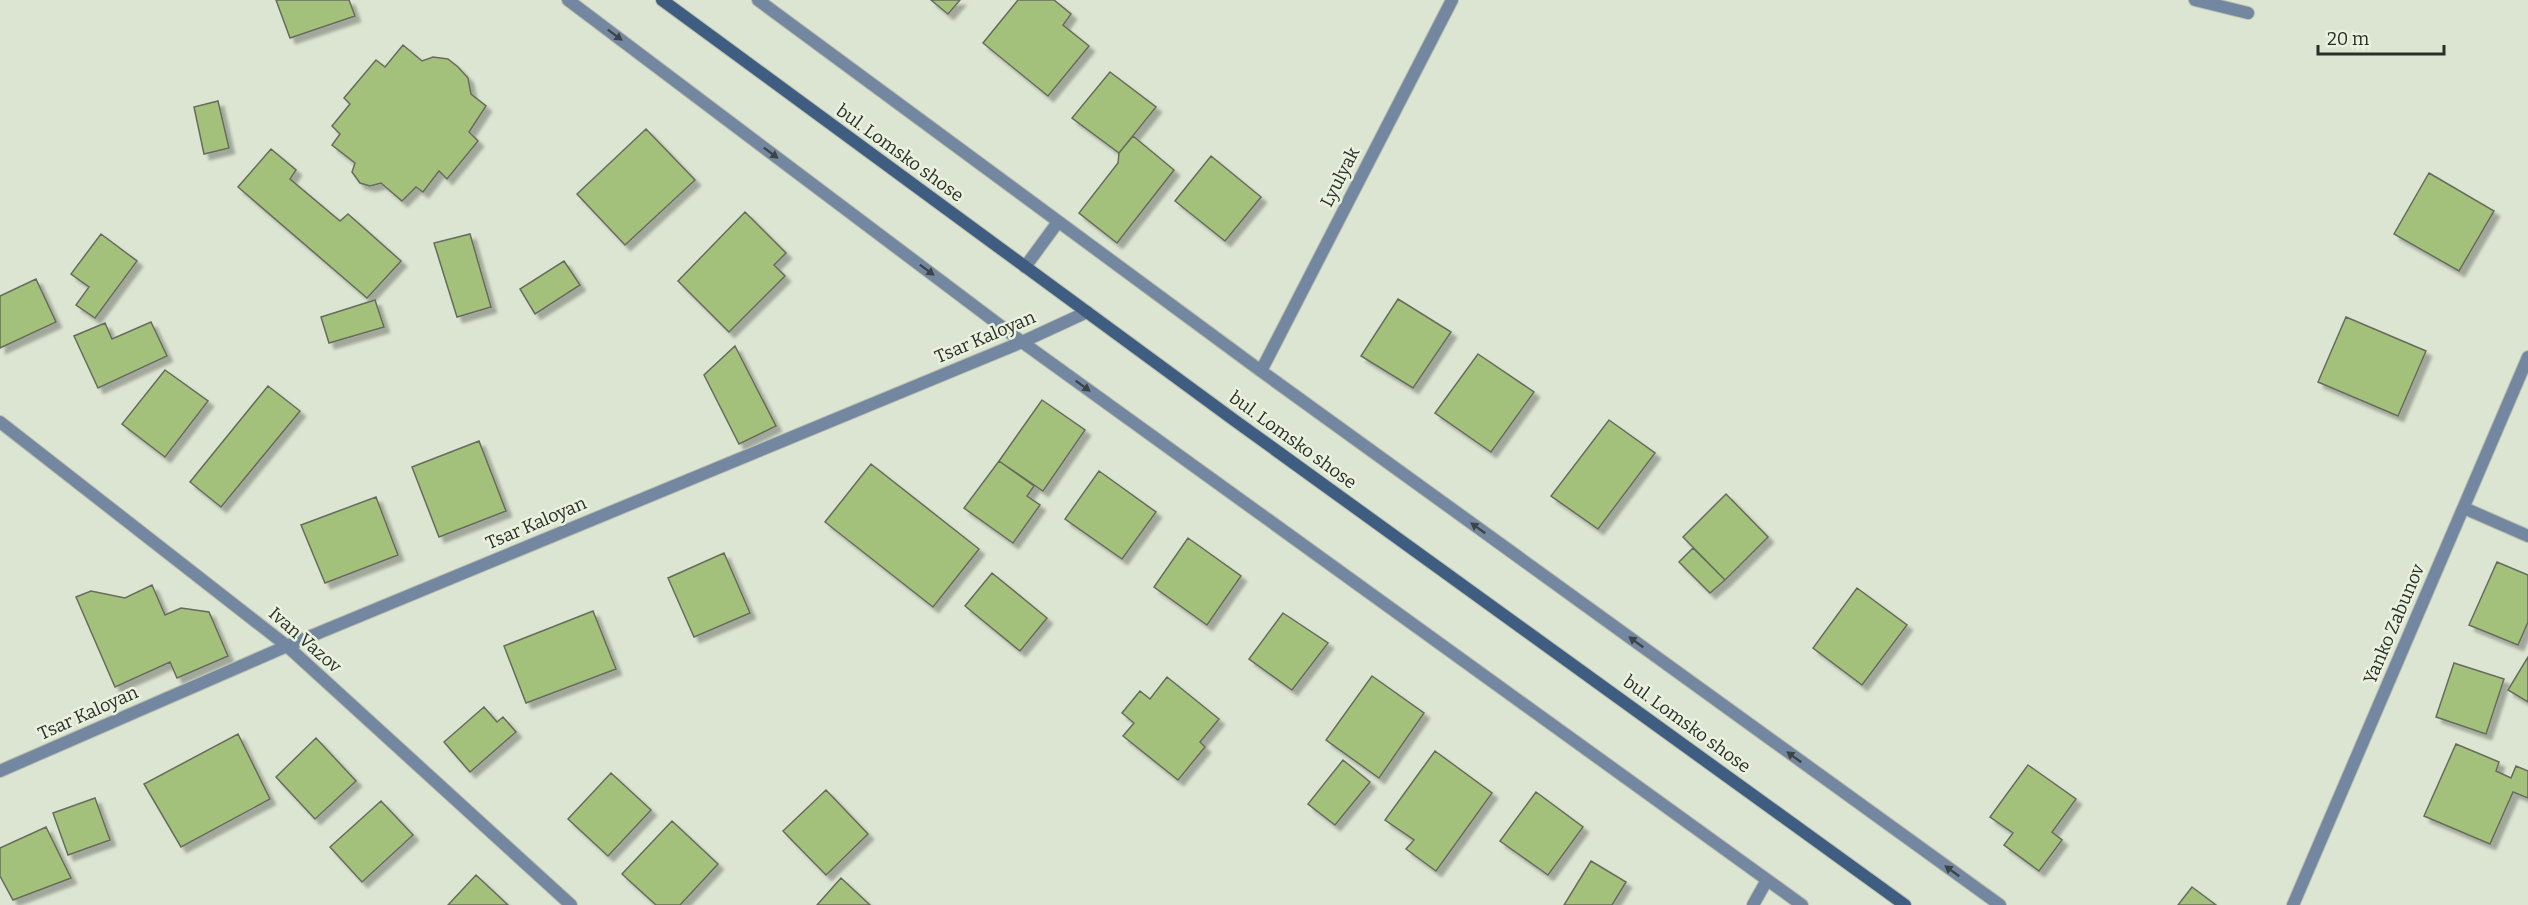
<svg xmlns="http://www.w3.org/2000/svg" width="2528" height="905" viewBox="0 0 2528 905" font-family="Bitter,serif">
<defs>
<filter id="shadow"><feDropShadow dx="5.5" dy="5.5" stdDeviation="1.5" flood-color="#0004"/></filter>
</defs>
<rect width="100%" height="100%" fill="#dce4d2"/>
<path fill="#a4c17b" stroke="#666d5d" stroke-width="1.5" filter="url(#shadow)" d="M276,0H349L355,16L290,38Z
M931,0H960L948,14Z
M1018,0H1054L1071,14L1063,25L1089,46L1048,96L983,43Z
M403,45L422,61L433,57L448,59L458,67L468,78L471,94L486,106L469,132L478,141L447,179L439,171L423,192L416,187L402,201L381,183L370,186L360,183L352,172L355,163L332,145L340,134L332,126L350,104L344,98L376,60L385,67Z
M1110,72L1156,107L1119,153L1072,118Z
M218,101L229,148L204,154L194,107Z
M646,129L695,180L625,245L577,194Z
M1133,136L1174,170L1117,243L1079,213L1118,163L1119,153Z
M271,149L296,170L290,179L340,221L348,214L401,261L367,298L238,187Z
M1211,156L1261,197L1225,241L1175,201Z
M2429,173L2494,211L2459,271L2394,234Z
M745,212L786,253L774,265L785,276L729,332L678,281Z
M101,234L137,261L95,318L76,305L89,287L71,274Z
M470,234L491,307L457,317L434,243Z
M564,261L580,285L535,314L520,289Z
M36,279L56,322L0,348V296Z
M1398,299L1451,332L1413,388L1361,356Z
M375,300L384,327L329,343L321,317Z
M2346,317L2426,351L2398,416L2318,382Z
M151,322L167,356L98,388L74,336L105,323L112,339Z
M735,346L776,426L739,444L704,375Z
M1478,354L1534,392L1491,452L1435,413Z
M165,370L208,401L165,457L122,424Z
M268,386L300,411L221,507L190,482Z
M1042,400L1085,430L1043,491L999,461Z
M1609,420L1655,453L1598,529L1551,496Z
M479,441L506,511L439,537L412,467Z
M999,461L1034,486L1027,496L1040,505L1013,543L964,508Z
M871,464L979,549L933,607L825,522Z
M1099,471L1156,512L1122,559L1065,519Z
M1726,494L1768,537L1725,580L1683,537Z
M376,497L398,555L325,583L301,525Z
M1188,538L1241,576L1207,625L1154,587Z
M1693,548L1725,580L1710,593L1679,562Z
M724,553L750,613L694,637L668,578Z
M2497,562L2528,575V622L2518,645L2469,625Z
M992,573L1047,618L1020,651L965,606Z
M152,585L165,615L181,608L209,612L228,656L177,678L170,662L115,687L76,597L91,591L125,598Z
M1857,588L1907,625L1862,685L1813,648Z
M593,611L616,669L526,703L504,646Z
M1283,613L1328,643L1292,690L1249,659Z
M2528,657V702L2508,690Z
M2454,663L2504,679L2486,734L2436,717Z
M1372,676L1424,713L1379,778L1326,740Z
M1167,677L1219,719L1200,742L1205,747L1178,780L1123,736L1134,723L1122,713L1140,691L1150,699Z
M484,707L497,722L503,717L516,732L470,772L444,742Z
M238,734L270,799L181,847L144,784Z
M316,738L356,781L315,819L276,777Z
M2456,744L2499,762L2496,771L2511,778L2516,766L2528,771V798L2513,792L2490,844L2424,816Z
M1435,751L1492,793L1436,871L1406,849L1414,840L1385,820Z
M1343,760L1370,782L1335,825L1308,804Z
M2028,765L2076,799L2052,832L2062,840L2039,871L2004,845L2013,833L1990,817Z
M611,773L651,810L608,856L568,819Z
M826,790L868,834L826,875L783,831Z
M1536,792L1583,827L1548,875L1500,841Z
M95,798L110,840L68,855L53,813Z
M381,801L413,835L362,882L330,847Z
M672,821L718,864L680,905H656L622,874Z
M46,827L71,878L13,900L0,876V848Z
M1591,861L1626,882L1612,905H1564Z
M476,875L508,905H448Z
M841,878L870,905H817Z
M2192,887L2216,905H2178Z"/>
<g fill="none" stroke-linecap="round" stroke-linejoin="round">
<defs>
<path id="street" d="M568,0L1022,342L1802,905
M758,0L1261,371L2000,905
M2195,0L2248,13
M1025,267L1058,222
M1261,371L1452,0
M0,422L287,646L571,905
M2464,508L2528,536
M0,771L287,646L1022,342L1087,312
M1753,905L1767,880
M2293,905L2528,357"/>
<path id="secondary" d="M662,0L1234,420L1905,905"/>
</defs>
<use href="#street" stroke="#b9c0b0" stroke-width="14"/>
<use href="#secondary" stroke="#b9c0b0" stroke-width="14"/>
<use href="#street" stroke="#7388a0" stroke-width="12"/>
<use href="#secondary" stroke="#3f5d80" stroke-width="12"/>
</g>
<defs><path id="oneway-solid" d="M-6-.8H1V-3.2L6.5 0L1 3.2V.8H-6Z" transform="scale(1.5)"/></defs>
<g fill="#3d4445">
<use href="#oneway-solid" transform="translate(615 35) rotate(37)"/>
<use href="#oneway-solid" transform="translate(771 153) rotate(37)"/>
<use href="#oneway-solid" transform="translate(927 270) rotate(37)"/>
<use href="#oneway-solid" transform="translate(1083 386) rotate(36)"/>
<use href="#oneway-solid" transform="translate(1478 528) rotate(-144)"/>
<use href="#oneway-solid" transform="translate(1636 642) rotate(-144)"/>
<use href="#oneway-solid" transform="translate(1794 757) rotate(-144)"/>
<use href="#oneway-solid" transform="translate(1952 871) rotate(-144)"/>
</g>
<g text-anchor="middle" stroke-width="5" stroke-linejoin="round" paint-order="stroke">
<g font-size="18" fill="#2b2e27" stroke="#e9f1df">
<text transform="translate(900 153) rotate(36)" y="6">bul. Lomsko shose</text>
<text transform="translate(1340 177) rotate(-63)" y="6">Lyulyak</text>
<text transform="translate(985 337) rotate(-23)" y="6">Tsar Kaloyan</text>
<text transform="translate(1293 440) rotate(36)" y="6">bul. Lomsko shose</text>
<text transform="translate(536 523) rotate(-23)" y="6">Tsar Kaloyan</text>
<text transform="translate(2394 624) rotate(-67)" y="6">Yanko Zabunov</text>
<text transform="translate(305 640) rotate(41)" y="6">Ivan Vazov</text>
<text transform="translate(88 713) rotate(-24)" y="6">Tsar Kaloyan</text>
<text transform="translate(1687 724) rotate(36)" y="6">bul. Lomsko shose</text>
</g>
</g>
<path d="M2318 45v9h126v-9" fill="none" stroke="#2b2e27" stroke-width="3"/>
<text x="2327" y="45" font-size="18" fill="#2b2e27" stroke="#e9f1df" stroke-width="4.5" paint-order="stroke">20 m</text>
</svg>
